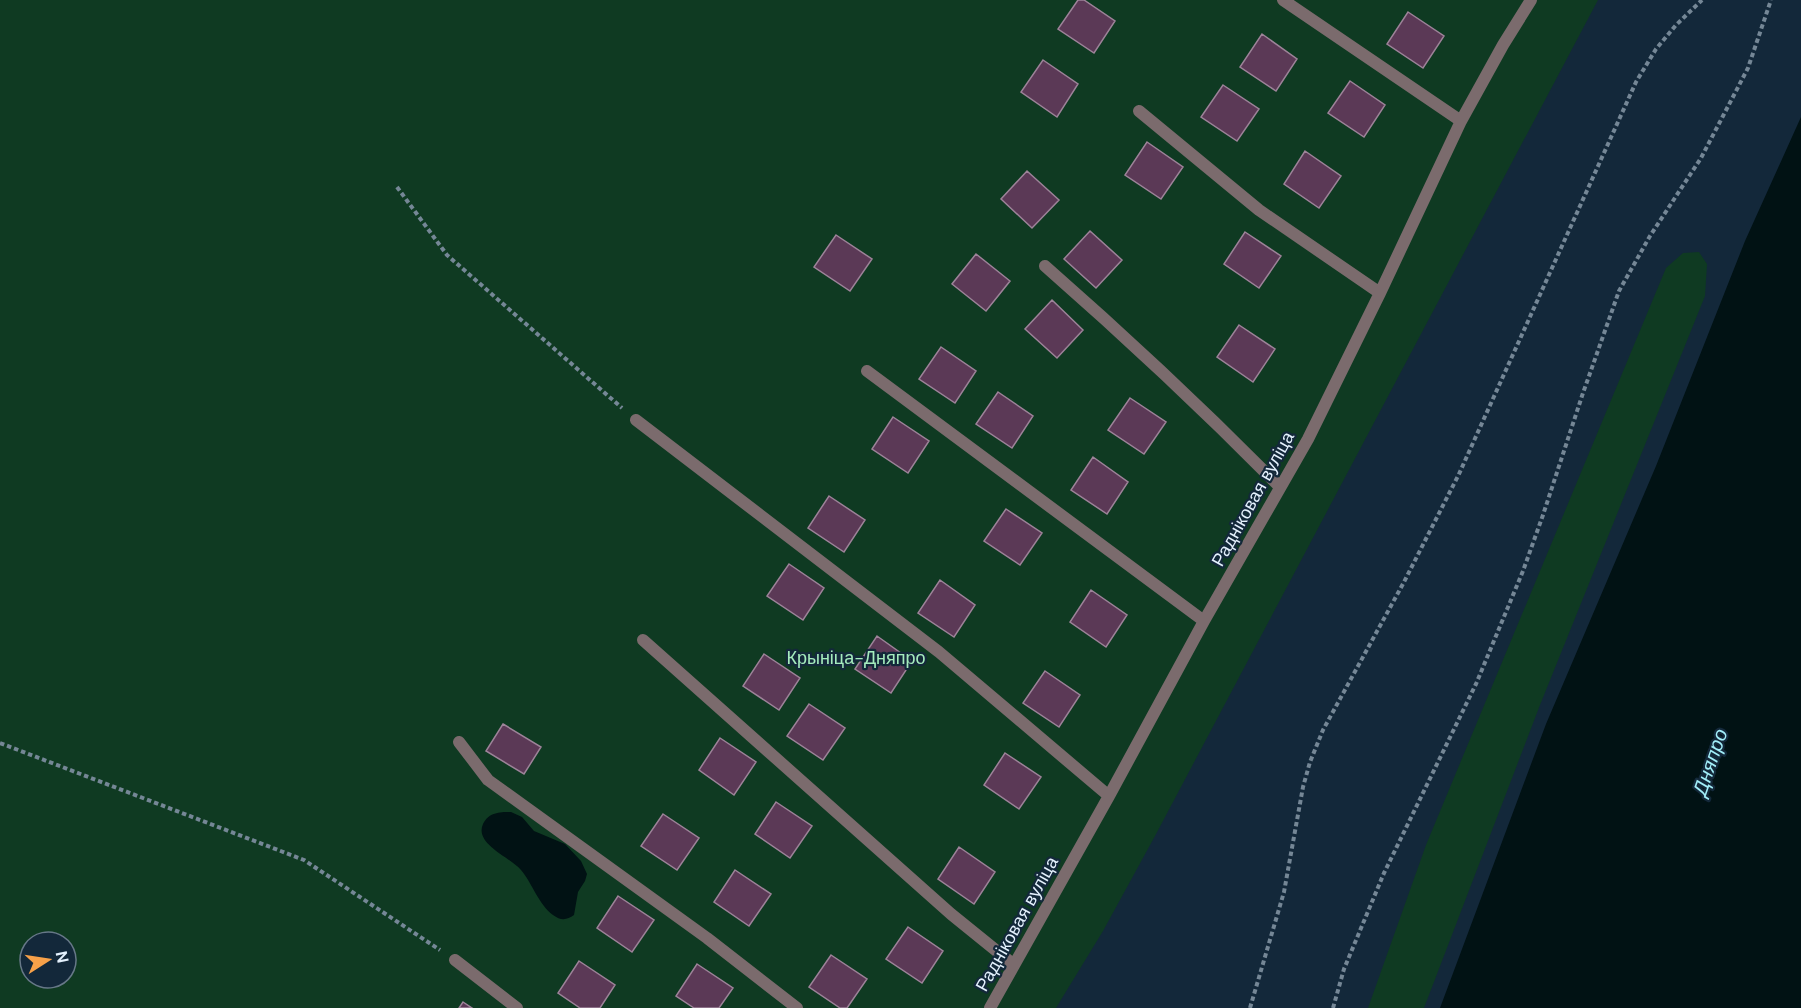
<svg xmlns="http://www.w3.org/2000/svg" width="1801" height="1008" viewBox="0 0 1801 1008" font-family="'DM Sans',sans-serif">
<rect width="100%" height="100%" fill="#13283a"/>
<path fill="#0f3a22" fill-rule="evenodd" d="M0,0H1598L1155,836L1103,931L1056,1008H0ZM30,942H66V978H30Z
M1699,252L1707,264L1705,296L1540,705L1424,1008H1368L1426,845L1666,268L1683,253Z"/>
<path fill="#011214" d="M1801,117V1008H1440L1546,724L1656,466L1745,241Z
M511,812L522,817L534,831L565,844L581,861L587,874L585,881L578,892L574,915C567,920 561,921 553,915C539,905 532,883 521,870C510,857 474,844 483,824C489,812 500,812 511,812Z"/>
<path fill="#5b3956" stroke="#9d8399" stroke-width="1.5" d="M1078,0H1084L1115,21L1094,53L1058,29Z
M1408,12L1444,36L1423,68L1387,44Z
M1262,34L1297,59L1276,91L1240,67Z
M1043,60L1078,84L1057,117L1021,92Z
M1350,81L1385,105L1364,137L1328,113Z
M1223,85L1259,109L1237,141L1201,117Z
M1147,142L1183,167L1161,199L1125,175Z
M1305,151L1341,176L1319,208L1284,184Z
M1027,171L1059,200L1032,228L1001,199Z
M1090,231L1122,260L1096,288L1064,259Z
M1245,232L1281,256L1259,288L1224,264Z
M836,235L872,259L850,291L814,267Z
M976,254L1010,281L986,311L952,284Z
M1052,300L1083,330L1057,358L1025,329Z
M1239,325L1275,349L1253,382L1217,357Z
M941,347L976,371L955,403L919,379Z
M998,392L1033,416L1012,448L976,424Z
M1130,398L1166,422L1144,454L1108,430Z
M893,417L929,441L908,473L872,449Z
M1093,457L1128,482L1107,514L1071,490Z
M829,496L865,520L844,552L808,528Z
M1006,509L1042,533L1020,565L984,541Z
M789,564L824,588L803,620L767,596Z
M940,580L975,605L954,637L918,613Z
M1091,590L1127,615L1106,647L1070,622Z
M877,636L912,661L891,693L855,669Z
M764,654L800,678L779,710L743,686Z
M1045,671L1080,695L1059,727L1023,703Z
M809,704L845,728L823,760L787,736Z
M503,724L541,747L524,774L486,751Z
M720,738L756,762L734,795L699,770Z
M1005,753L1041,777L1019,809L984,785Z
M776,802L812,826L790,858L755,834Z
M663,814L699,838L677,870L641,846Z
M959,847L995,872L974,904L938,879Z
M735,870L771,894L749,926L714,902Z
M618,896L654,920L632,952L597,928Z
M908,927L943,951L922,983L886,959Z
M831,955L867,979L847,1008H840L809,987Z
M579,961L615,985L600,1008H580L558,993Z
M697,964L733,988L719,1008H694L676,996Z
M463,1002L472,1008H459Z"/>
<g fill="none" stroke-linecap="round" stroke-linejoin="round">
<path stroke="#758796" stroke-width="4" stroke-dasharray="4.5 3" stroke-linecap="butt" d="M397,187L447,255L622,408
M0,743L304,860L440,950
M1250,1008L1284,892L1303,787L1310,762L1323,730L1404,582L1459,474L1636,82L1656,49L1676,25L1702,0
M1333,1008L1344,969L1384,873L1476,684L1523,571L1543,515L1583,393L1619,291L1650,236L1701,158L1723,116L1748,68L1771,0"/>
<path stroke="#7b6b6d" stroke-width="12" d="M1283,0L1461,121
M1139,111L1259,210L1380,293
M1045,266C1126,337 1204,410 1280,487
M867,371L1204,621
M636,420L939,652L1109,796
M643,640L951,914L1014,965
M459,742L488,780L707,938L797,1008
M455,960L517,1008
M990,1008L1109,796L1204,621L1308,439L1380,293L1461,121L1503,45L1531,0"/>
</g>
<g text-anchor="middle" stroke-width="4.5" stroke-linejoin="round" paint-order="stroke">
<g font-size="18" fill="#e4f1fd" stroke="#13283a">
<text transform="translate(1253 499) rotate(-61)" y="6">Радніковая вуліца</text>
<text transform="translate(1017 924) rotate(-61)" y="6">Радніковая вуліца</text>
</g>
<g font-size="18" fill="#a5ecbd" stroke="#13283a">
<text x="856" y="664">Крыніца-Дняпро</text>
</g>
<g font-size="20" font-style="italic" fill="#a2eef9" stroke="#13283a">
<text transform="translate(1710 762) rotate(-71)" y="7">Дняпро</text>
</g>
</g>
<g transform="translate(48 960) rotate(78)"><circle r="28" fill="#13283a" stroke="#677888" stroke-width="1.5"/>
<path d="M0-4.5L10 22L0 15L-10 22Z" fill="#f7a149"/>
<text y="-9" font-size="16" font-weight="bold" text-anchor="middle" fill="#e4f1fd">N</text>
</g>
</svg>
